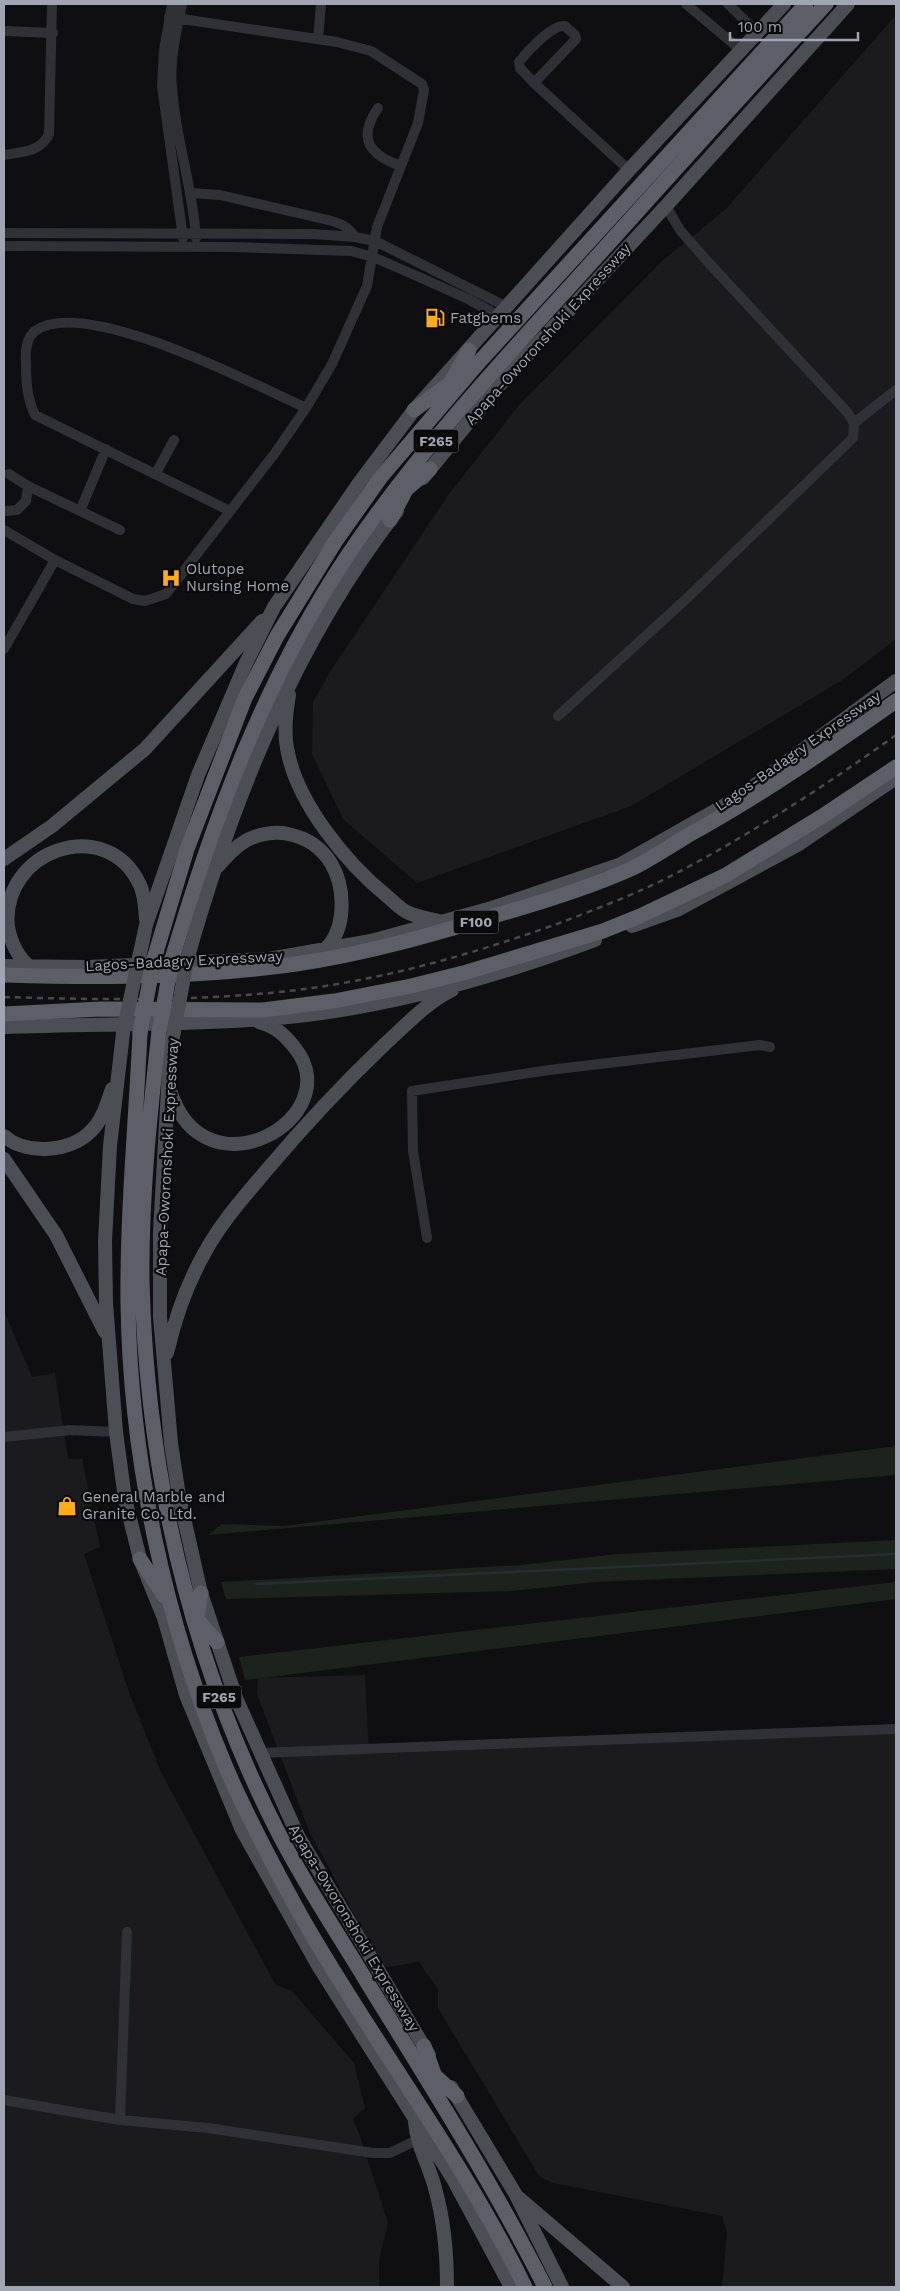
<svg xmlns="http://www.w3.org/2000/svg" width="900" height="2291" viewBox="0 0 900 2291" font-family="'Work Sans',sans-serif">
<rect width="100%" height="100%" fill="#0f0f11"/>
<path fill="#1b1b1e" d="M896,15V639L844,679L631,806L417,883L343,819L312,754L313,702L328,675L449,494L520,404L662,261L725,210Z
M4,1311L32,1377L55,1373L68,1459H82L100,1547L84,1554L129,1692L160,1770L275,1984L292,1991L354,2063L365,2108L353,2119L360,2136L388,2223L379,2260V2287H4Z
M365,1675L369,1754L896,1733V2287H722L727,2232L722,2216L553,2183L539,2176L438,2008V1989L419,1962L383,1968L309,1831L257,1694L258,1678Z"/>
<path fill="#1b231c" d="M896,1446V1475L208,1535L222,1524L284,1526Z
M896,1540V1569L595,1582L512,1591L226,1599L221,1582L521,1565L618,1554Z
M896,1582V1599L245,1680L239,1657Z"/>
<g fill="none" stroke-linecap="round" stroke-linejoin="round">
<path stroke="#252e35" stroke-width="2.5" d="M256,1584L896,1554"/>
<path stroke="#303136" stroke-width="10" d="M172,4L164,50L162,86L183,238
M182,4C177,30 169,60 172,87C175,138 193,187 196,238
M686,4L742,51
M728,4L758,33
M4,31L53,33
M318,39L321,4
M534,83L576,39L575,35L565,26C552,24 527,52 519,62L520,68L534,83L629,170
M378,108C357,138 369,155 401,166
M4,155C22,152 41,152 49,134L52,4
M191,193L220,195L328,220C340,223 348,226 355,237
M4,233L313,234L355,237L375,241L507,307
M4,246L233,247L351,251L373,257L419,277L468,299L499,316
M854,423L896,390
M106,449L80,511L120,530
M156,473L174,440
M9,474L28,486L80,511
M4,511L17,510L26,501L28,486
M230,511L35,415C27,398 26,382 26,363C25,353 26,338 35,331C84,295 255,385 306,408
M4,530L55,560L133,599L145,601L166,594L275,453L306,408L332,364L367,286L377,227L418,123L424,90L422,84L371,51L337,42L169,17
M4,649L55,560
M558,716L684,601L853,438L854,423L847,412L707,261L680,230L666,206
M427,1238L413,1151L412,1091L549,1070L760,1045L770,1047
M4,1437L70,1430L116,1432
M259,1753L896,1729
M4,2100L120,2120L208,2128L373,2153H390L417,2140
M120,2120L127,1932"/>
<path stroke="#4c4e55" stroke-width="14" d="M423,478L493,392L666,206L848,4
M289,695C286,712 284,731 287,748C296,802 346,863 388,897C394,902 401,910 409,913C418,917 429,919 439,921
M4,859L52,826L145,749L262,621
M218,866C227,856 235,847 247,840C259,834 275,831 288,834C328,842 345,877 341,915C340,927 334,942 325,949
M632,926L677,910L799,844L896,778
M139,958L146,925L198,775L245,665L274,607L359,483L414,410L629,170L784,4
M187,960C232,800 295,643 397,511
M4,966L88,967L269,959L371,941L492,908L619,865L739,797L896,681
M29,966C17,956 11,943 8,927C0,850 107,813 140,885C145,895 145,908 146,919
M4,1027C86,1024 168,1025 250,1020C367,1014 485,981 595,940
M174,1031L170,1053L160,1232V1317L171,1443L179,1496L201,1593L236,1698L298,1836L429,2055
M123,1033L110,1146L105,1241L106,1303L116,1432L125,1499L140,1559L164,1618L186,1695L242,1830L319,1967L453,2179L511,2287
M170,1090C204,1201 350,1117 295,1048C284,1034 276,1027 259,1022
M4,1136C27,1156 72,1152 92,1130C103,1119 107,1103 112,1089
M4,1159L56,1235L105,1332
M167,1353C175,1318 186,1286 204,1254C220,1224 243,1198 265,1172C303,1127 342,1085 384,1045C406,1025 426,1003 452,990
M451,2087L516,2195L562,2287
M415,2122C417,2146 429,2165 435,2188C444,2220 447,2254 447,2287
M519,2198L623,2287"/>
<path stroke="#5c5f67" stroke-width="15" d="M450,384L469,350
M414,410L459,377
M403,492L430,469
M390,520L408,486
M154,959L187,849L245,698L277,636L335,542L381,477L480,361L806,4
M172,959C214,817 265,679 348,555C413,458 494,370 573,283C657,190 741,96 826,4
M4,975C101,978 200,978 296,964C365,954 431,935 497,915C543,902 589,888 633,868C651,859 669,847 687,836C760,796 828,749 896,701
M4,1014L101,1009L263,1010L334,1001L411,986L467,972L603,931L640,916L726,875L821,817L896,767
M159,1031C150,1114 141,1197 142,1281C147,1476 191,1663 280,1836C306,1886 338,1934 367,1982C429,2083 492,2182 545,2287
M140,1033C136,1123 127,1213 128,1303C130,1458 165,1622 225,1765C247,1817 274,1867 301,1916C372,2041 462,2157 525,2287
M140,1559L164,1596
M195,1617L217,1642
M196,1622L201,1593
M424,2046L437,2082
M432,2073L457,2096"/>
<path stroke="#47494f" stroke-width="2.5" stroke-dasharray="6 5" stroke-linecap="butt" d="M4,997C106,1000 218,1002 319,987C399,975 478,952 554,925C594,910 636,894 673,875C751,834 825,786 896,735"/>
<path stroke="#4c4e55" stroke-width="14" d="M174,1031L187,960
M123,1033L139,958"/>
<path stroke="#5c5f67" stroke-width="15" d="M159,1031L172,959
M140,1033L154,959"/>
</g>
<defs>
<symbol id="fuel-bare" viewBox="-9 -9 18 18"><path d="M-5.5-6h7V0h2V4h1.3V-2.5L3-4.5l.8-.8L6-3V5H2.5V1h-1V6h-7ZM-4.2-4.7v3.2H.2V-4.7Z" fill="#feac1a" stroke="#0a0a0b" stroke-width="2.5" paint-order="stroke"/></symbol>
<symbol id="hospital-bare" viewBox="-9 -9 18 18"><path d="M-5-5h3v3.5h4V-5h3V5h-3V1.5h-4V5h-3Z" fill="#feac1a" stroke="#0a0a0b" stroke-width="2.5" paint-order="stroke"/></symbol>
<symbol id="shop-bare" viewBox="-9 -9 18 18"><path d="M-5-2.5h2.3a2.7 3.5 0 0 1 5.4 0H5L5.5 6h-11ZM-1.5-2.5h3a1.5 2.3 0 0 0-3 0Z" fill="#feac1a" stroke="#0a0a0b" stroke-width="2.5" paint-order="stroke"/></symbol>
</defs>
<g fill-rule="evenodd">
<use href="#fuel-bare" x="421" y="304" width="28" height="28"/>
<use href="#hospital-bare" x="157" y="564" width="28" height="28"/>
<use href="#shop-bare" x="53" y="1492" width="28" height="28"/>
</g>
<g text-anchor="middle" stroke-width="4.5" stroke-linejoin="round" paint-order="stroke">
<g fill="#0a0a0b" stroke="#727681" stroke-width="1">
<rect x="413.5" y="429.5" width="45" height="23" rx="4"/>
<rect x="453.5" y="910.5" width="45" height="23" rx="4"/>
<rect x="196.5" y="1685.5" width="45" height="23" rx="4"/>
</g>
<g font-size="14" font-weight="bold" fill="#9fa5b3">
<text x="436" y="446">F265</text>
<text x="476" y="927">F100</text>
<text x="219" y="1702">F265</text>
</g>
<g font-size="15" fill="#9fa5b3" stroke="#0a0a0b" text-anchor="start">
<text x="450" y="323">Fatgbems</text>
<text x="186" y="574">Olutope<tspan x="186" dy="17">Nursing Home</tspan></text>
<text x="82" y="1502">General Marble and<tspan x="82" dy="17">Granite Co. Ltd.</tspan></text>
</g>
<g font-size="15" fill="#9fa5b3" stroke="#0a0a0b">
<text transform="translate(548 334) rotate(-48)" y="5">Apapa-Oworonshoki Expressway</text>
<text transform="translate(798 751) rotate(-35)" y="5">Lagos-Badagry Expressway</text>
<text transform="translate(184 961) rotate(-3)" y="5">Lagos-Badagry Expressway</text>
<text transform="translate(167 1157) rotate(-87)" y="5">Apapa-Oworonshoki Expressway</text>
<text transform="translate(354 1928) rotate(59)" y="5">Apapa-Oworonshoki Expressway</text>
</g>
</g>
<rect width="900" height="2291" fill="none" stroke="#9fa5b3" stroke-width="10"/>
<path d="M730 32v8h128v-8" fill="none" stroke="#9fa5b3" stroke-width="2.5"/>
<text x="738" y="32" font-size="15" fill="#9fa5b3" stroke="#0a0a0b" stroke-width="4" paint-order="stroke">100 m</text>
</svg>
